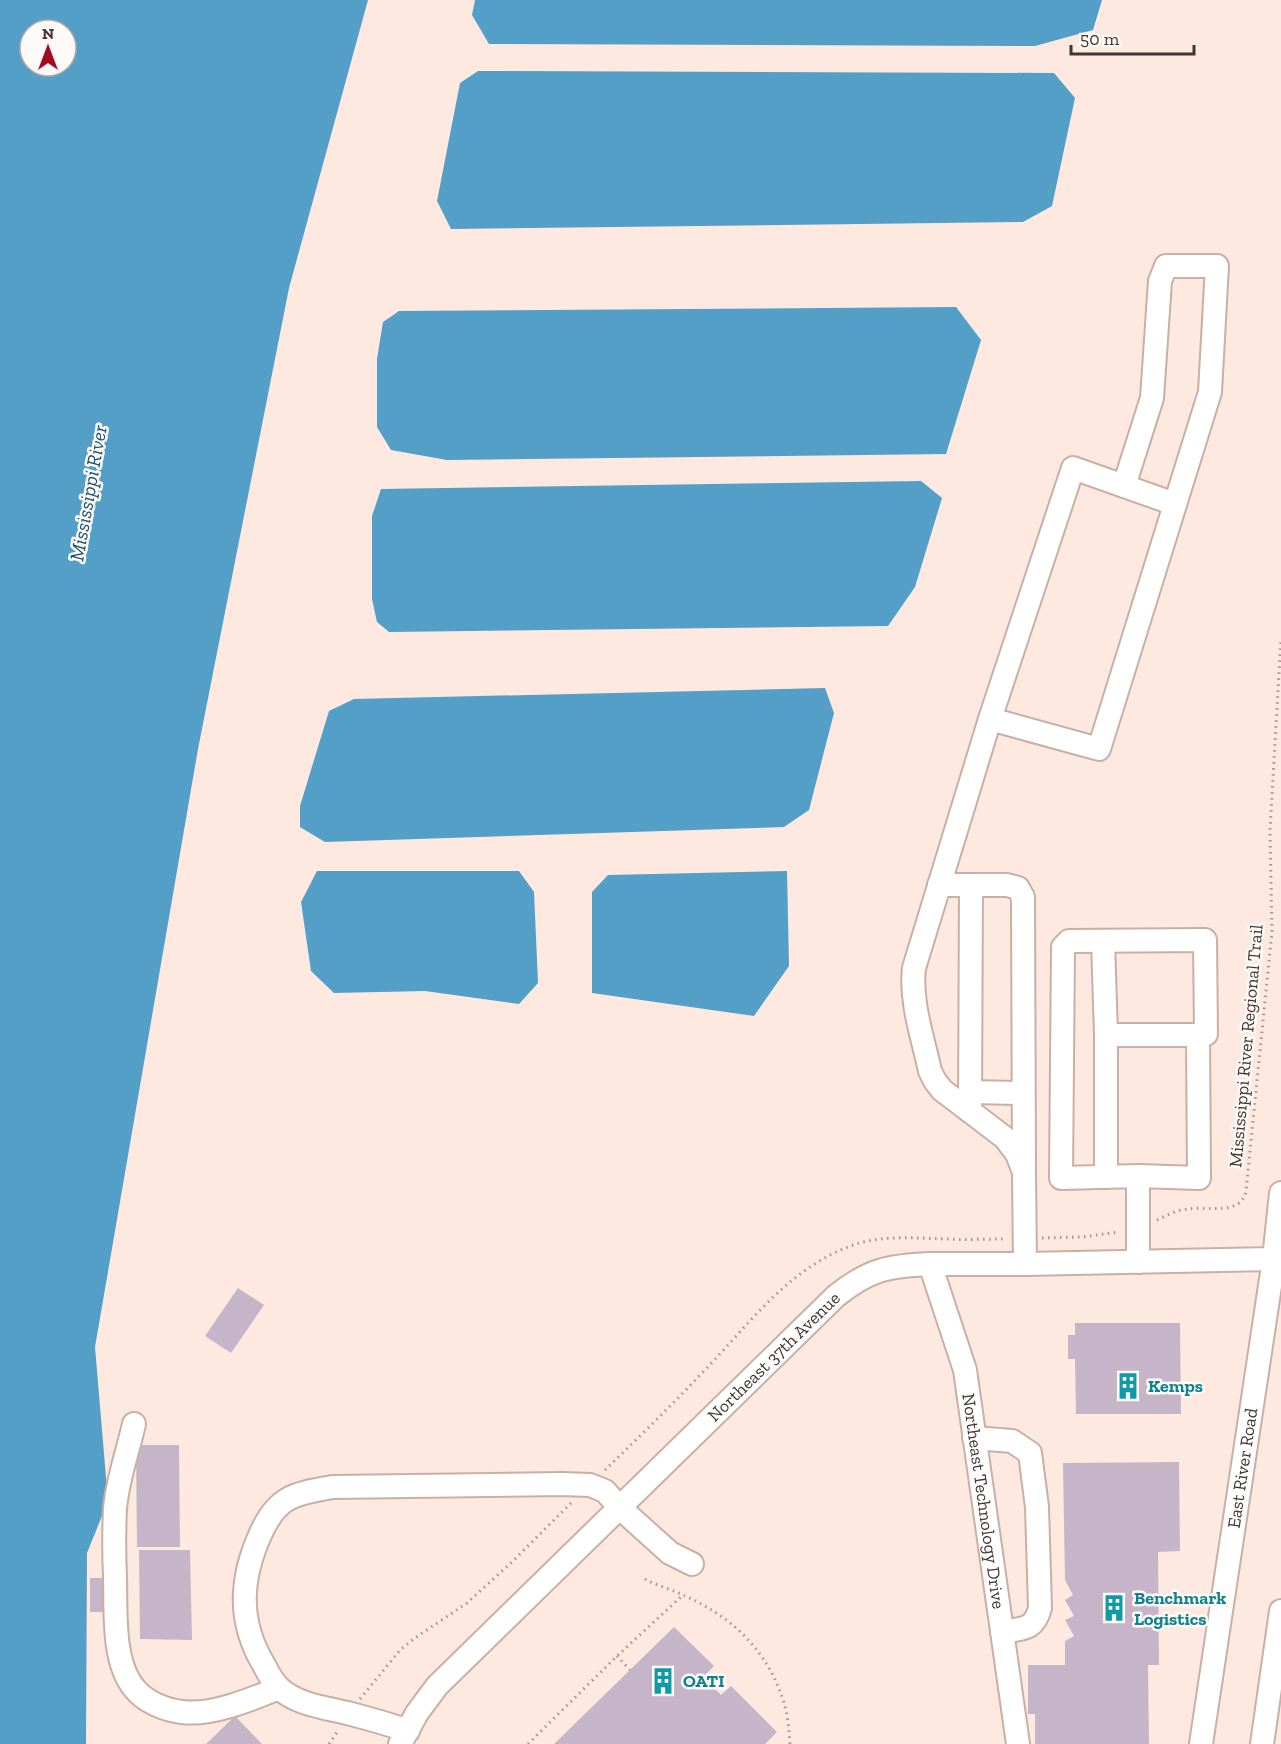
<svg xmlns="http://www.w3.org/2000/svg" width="1281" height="1744" viewBox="0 0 1281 1744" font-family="'Zilla Slab',serif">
<rect width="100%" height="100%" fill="#fde9e0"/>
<path fill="#539fc7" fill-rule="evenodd" d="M0,0H368L289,288L198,749L95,1347L108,1501L87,1553L86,1744H0ZM30,30H66V66H30Z
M475,0H1102L1093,30L1035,46L489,44L472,15Z
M478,71L1054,73L1075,98L1052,206L1023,222L451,229L437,201L460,83Z
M956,307L981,340L946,454L447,460L391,450L377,427V359L383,322L399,311Z
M921,481L942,498L915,587L888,626L389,632L377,622L372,599V516L381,489Z
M825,688L834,713L809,810L784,827L325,842L300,827V806L329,711L354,699Z
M317,871H519L534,892L538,983L519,1004L425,991L334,993L311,971L301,902Z
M787,871L789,966L754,1016L592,993V892L608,875Z"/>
<path fill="#c6b5c8" d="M238,1288L264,1305L231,1353L205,1336Z
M1075,1323H1180L1181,1414H1076L1075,1359H1068V1335H1075Z
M136,1445H179L180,1547H137Z
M1179,1462L1180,1551L1158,1552L1159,1665H1148L1149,1744H1035V1714H1028V1665H1065V1641L1074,1636L1065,1620L1074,1616L1065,1600L1073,1595L1065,1580L1063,1463Z
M139,1550H190L192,1640L140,1639Z
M90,1578H104V1612H90Z
M674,1627L714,1666L703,1677L721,1695L731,1686L777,1732L765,1744H554Z
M235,1716L262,1744H206Z"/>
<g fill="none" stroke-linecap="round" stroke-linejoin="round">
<defs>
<g id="minor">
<path d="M990,719L1099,749L1210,392L1217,266H1166L1160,281L1152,398L1124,486"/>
<path d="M939,885H1007L1018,888L1023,897L1024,1167"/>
<path d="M1103,941L1106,1035"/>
<path d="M970,1092L1023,1093"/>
<path d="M970,1111L971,885"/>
<path d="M1106,1177V1035H1198"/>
<path d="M1138,1262V1176L1061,1178L1063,947L1069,941L1205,940L1206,1034L1198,1035L1199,1178L1138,1176"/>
<path id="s1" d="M930,1264L965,1370L1018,1744"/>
<path d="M1025,1264L1024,1172L1017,1154L1005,1138L942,1090L935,1081L930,1071C923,1038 910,1002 914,968L990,719L1073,468L1175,504"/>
<path d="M134,1424C128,1451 117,1481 115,1509C114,1531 114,1555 115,1577C116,1611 112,1661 134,1688C145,1702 165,1710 182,1712C212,1716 252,1699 279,1688"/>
<path d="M974,1438L1012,1441L1030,1453L1037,1507L1040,1608C1034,1631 1022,1628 1002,1632"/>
<path d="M408,1731C389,1724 370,1719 351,1714C328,1708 297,1705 279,1688C273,1682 268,1673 264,1665C238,1622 240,1580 260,1535C266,1521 274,1507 288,1499C300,1492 317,1490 332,1487L562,1484L590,1485L605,1491L620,1508L670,1553L692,1564"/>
<path id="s2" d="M400,1744L417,1713L437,1686L836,1296C870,1269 888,1266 930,1264H1025L1274,1259L1281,1257"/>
<path id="s3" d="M1201,1744L1274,1259L1281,1193"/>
<path d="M1262,1744L1281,1611"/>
</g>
</defs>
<use href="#minor" stroke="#c9b0a5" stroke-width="26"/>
<path stroke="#a3948d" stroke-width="3" stroke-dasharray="1.5 4.5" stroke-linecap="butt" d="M1157,1220C1167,1215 1177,1210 1188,1209C1208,1206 1241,1216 1246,1191L1272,931L1270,831L1281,638
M1042,1238L1082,1237L1119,1232
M605,1470C637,1439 670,1407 701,1374C749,1325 788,1267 856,1244C885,1235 916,1238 946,1239C966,1240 986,1239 1005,1239
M645,1579C657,1586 671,1589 683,1595C733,1617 768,1651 784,1703C788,1716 789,1730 790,1744
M617,1656L630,1670
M360,1699L400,1650L415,1638L467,1603L512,1562L572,1502
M329,1744L338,1731
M528,1744L617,1656L683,1595"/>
<use href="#minor" stroke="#fff" stroke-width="22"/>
</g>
<defs>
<symbol id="building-bare" viewBox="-9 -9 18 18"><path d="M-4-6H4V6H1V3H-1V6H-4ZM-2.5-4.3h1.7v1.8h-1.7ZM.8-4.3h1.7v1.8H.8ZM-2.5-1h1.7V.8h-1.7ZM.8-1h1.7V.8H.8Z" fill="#0f9aa8" stroke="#fffaf7" stroke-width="2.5" paint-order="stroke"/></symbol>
</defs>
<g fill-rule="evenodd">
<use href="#building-bare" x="1109" y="1367" width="38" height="38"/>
<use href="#building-bare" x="1095" y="1589" width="38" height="38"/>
<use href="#building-bare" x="644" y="1662" width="38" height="38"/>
</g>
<g text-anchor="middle" stroke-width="5" stroke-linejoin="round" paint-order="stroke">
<g font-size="18" fill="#403632" stroke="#fffaf7">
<text transform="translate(1246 1046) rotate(-85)" y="6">Mississippi River Regional Trail</text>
<text dy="6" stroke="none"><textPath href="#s2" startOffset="540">Northeast 37th Avenue</textPath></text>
<text dy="6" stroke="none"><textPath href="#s3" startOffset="279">East River Road</textPath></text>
<text dy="6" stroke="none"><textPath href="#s1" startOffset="244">Northeast Technology Drive</textPath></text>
</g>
<g font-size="18" font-weight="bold" fill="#0d838f" stroke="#fffaf7" text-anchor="start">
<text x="1148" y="1392">Kemps</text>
<text x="1134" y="1604">Benchmark<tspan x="1134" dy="21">Logistics</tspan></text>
<text x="683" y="1687">OATI</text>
</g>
<g font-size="20" font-style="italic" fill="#17536f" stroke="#fffaf7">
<text transform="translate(88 493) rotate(-80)" y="7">Mississippi River</text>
</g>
</g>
<g transform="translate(48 48)"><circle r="28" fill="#fffaf7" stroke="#b3aca8" stroke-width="1.5"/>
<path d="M0-4.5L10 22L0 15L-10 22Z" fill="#a50a23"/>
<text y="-9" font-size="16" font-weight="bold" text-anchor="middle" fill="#403632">N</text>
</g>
<path d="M1071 45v9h123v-9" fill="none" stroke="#403632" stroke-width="3"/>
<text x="1080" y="45" font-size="18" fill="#403632" stroke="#fffaf7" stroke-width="4.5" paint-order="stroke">50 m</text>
</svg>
